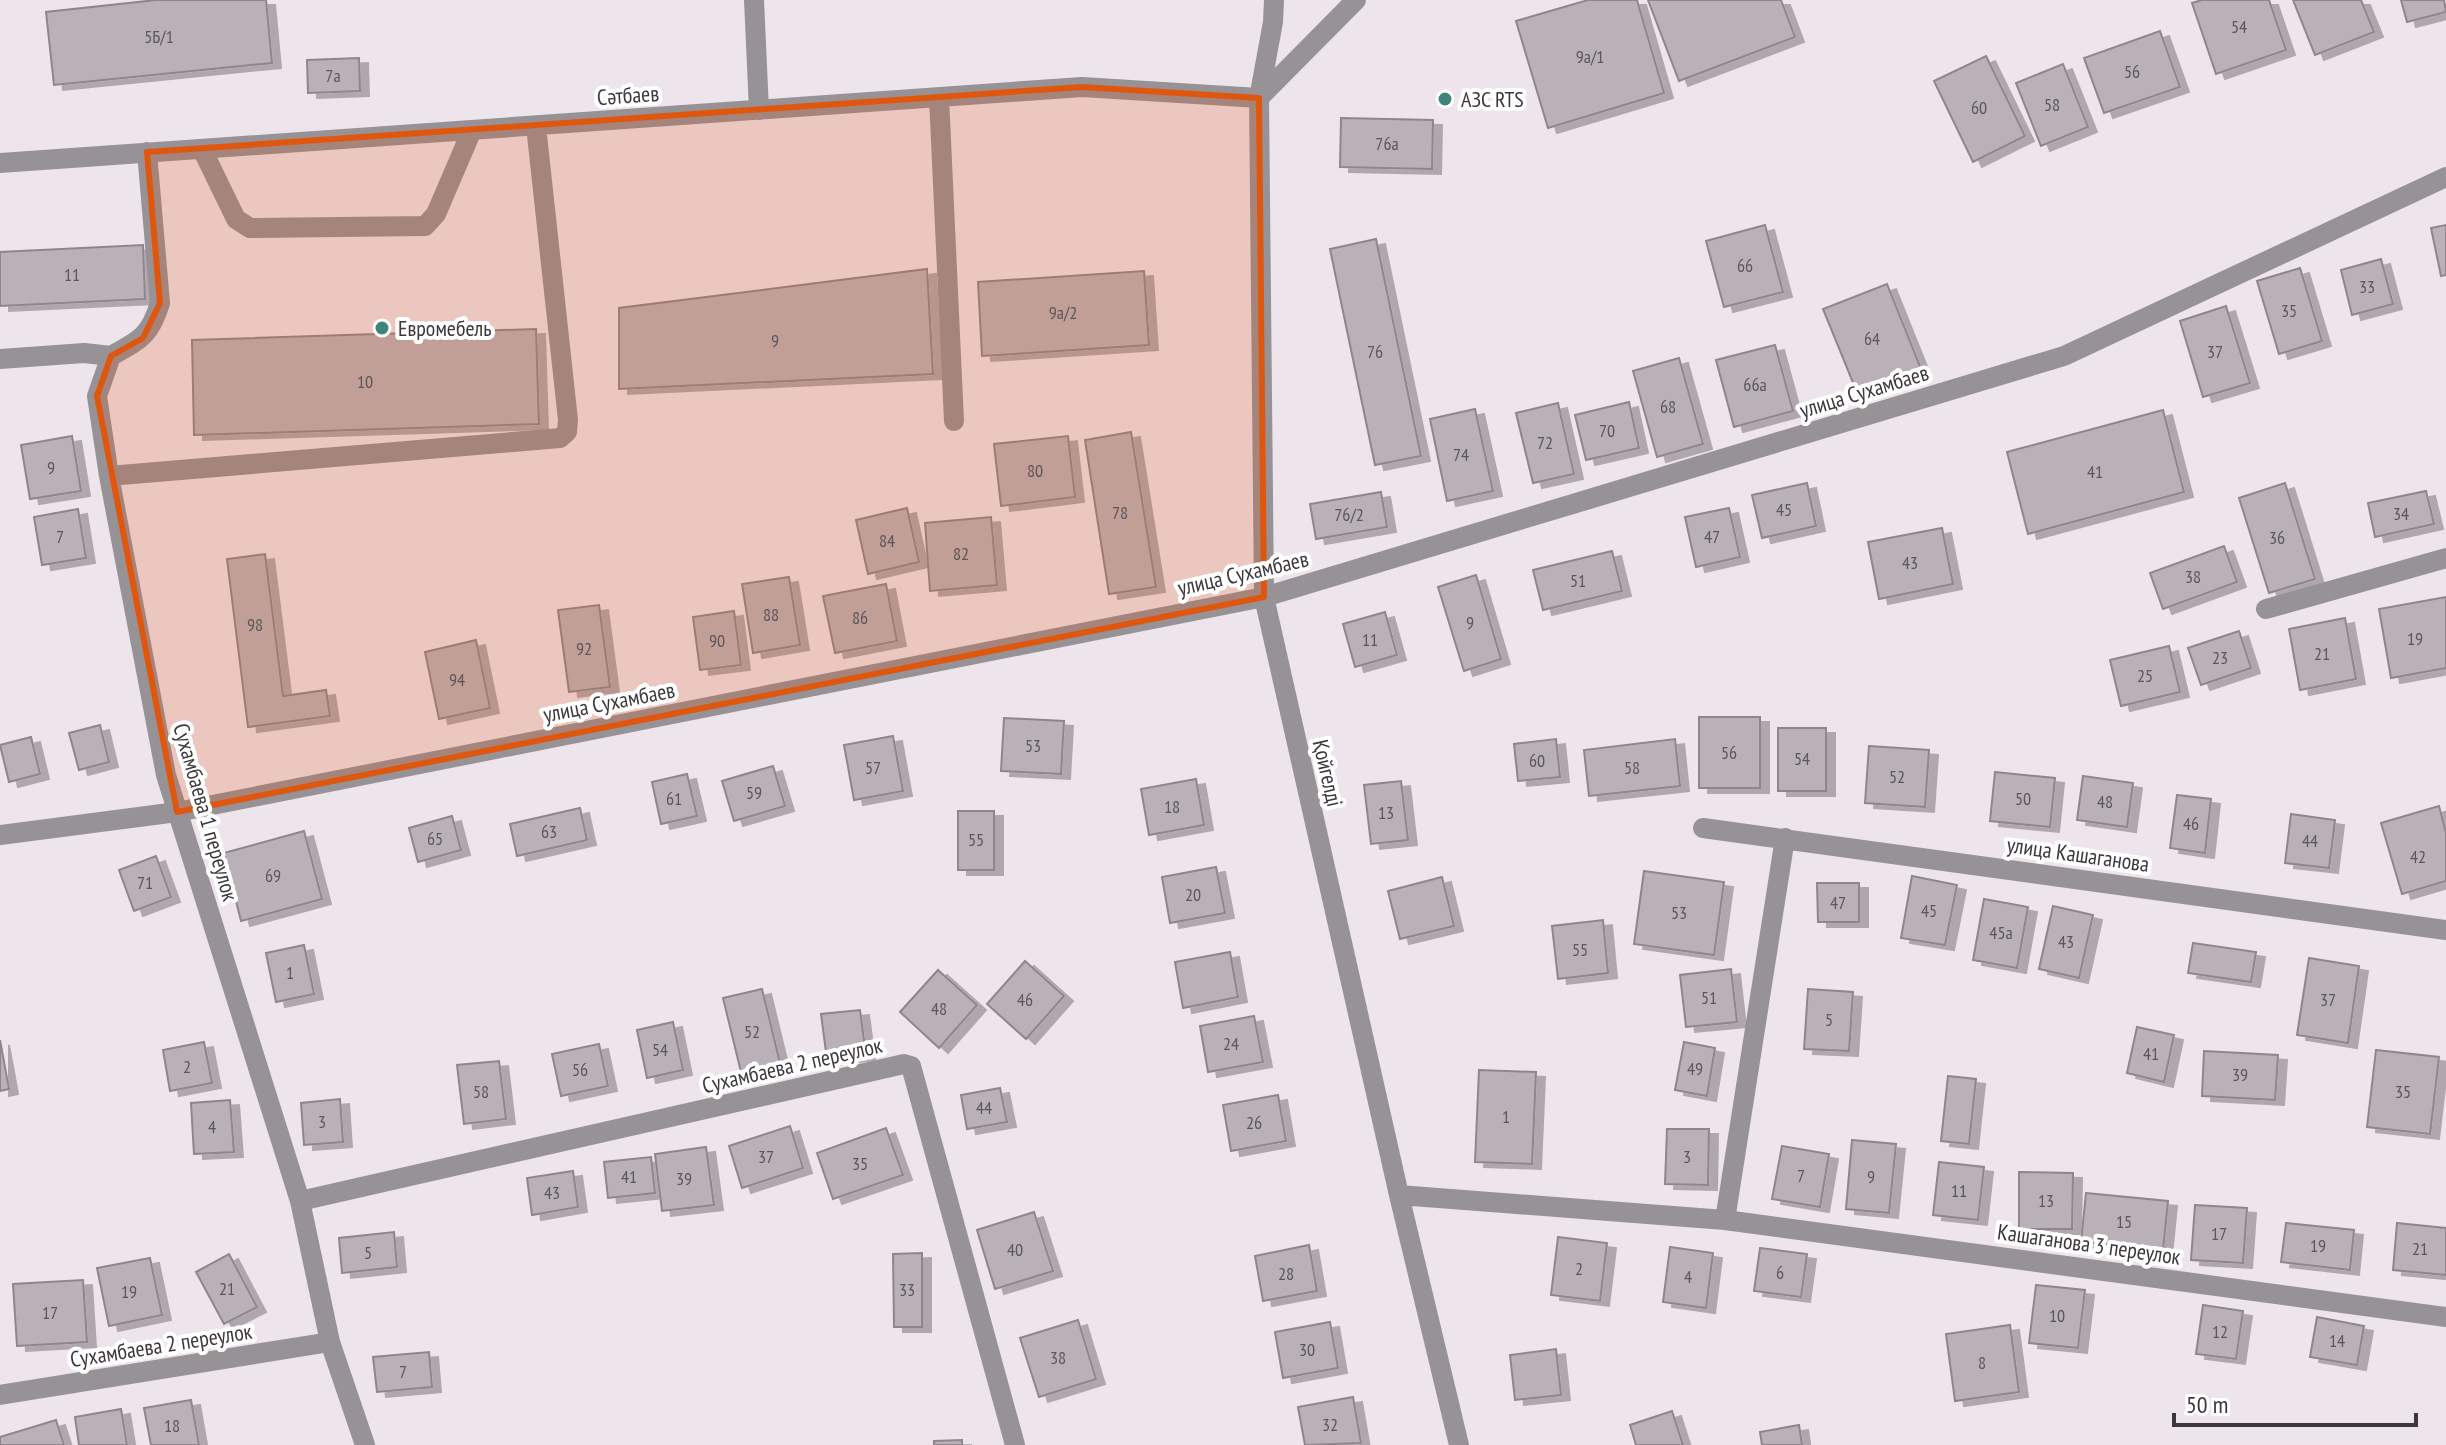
<svg xmlns="http://www.w3.org/2000/svg" width="2446" height="1445" viewBox="0 0 2446 1445" font-family="'PT Sans Narrow',sans-serif">
<defs>
<filter id="shadow"><feDropShadow dx="9" dy="5" stdDeviation="0" flood-color="#0004"/></filter>
</defs>
<rect width="100%" height="100%" fill="#eee4ec"/>
<path fill="#bab1b8" stroke="#8f868d" stroke-width="2" filter="url(#shadow)" d="M156,0H266L272,63L54,85L46,12Z
M1588,0H1637L1664,93L1548,128L1516,21Z
M1648,0H1781L1795,37L1679,81Z
M2202,0H2269L2286,50L2216,74L2192,3Z
M2293,0H2361L2374,32L2315,55Z
M2401,0H2444L2446,12L2407,22Z
M2160,31L2180,87L2104,113L2084,58Z
M1986,56L2025,136L1973,162L1934,81Z
M359,58L360,91L308,93L307,60Z
M2063,64L2088,127L2041,146L2016,83Z
M1341,118L1433,120L1432,169L1340,167Z
M1765,225L1783,292L1724,307L1706,241Z
M2446,225V275L2441,276L2431,228Z
M1376,239L1421,456L1375,465L1330,249Z
M143,245L145,299L0,306V252Z
M2381,259L2393,304L2352,315L2341,270Z
M2300,268L2322,341L2279,354L2257,281Z
M927,269L933,374L619,389V308Z
M1144,271L1149,345L982,356L978,282Z
M1887,284L1921,369L1858,395L1823,309Z
M2226,306L2250,383L2203,397L2180,321Z
M536,329L539,424L194,435L192,340Z
M1775,345L1793,411L1734,427L1716,360Z
M1679,358L1703,444L1657,457L1633,371Z
M1629,402L1639,448L1586,460L1575,415Z
M1558,403L1574,474L1533,483L1516,413Z
M1475,409L1493,491L1447,501L1430,419Z
M2163,410L2184,492L2028,534L2007,452Z
M1131,432L1156,587L1109,594L1085,440Z
M72,436L81,491L30,499L21,445Z
M1068,436L1075,497L1001,506L994,444Z
M1807,483L1816,526L1762,538L1752,495Z
M2285,483L2315,579L2269,593L2239,498Z
M2426,491L2434,524L2375,537L2368,503Z
M1381,492L1387,527L1316,539L1310,504Z
M907,508L919,562L868,574L856,520Z
M1729,508L1740,557L1696,567L1685,517Z
M78,509L86,558L42,565L34,517Z
M991,517L997,585L930,591L925,523Z
M1942,528L1953,584L1879,599L1868,542Z
M2224,546L2237,582L2163,609L2150,573Z
M1612,551L1622,591L1543,610L1533,570Z
M265,554L283,696L326,690L330,716L248,727L227,559Z
M1476,575L1501,659L1464,671L1438,587Z
M789,577L800,645L753,653L742,584Z
M886,584L897,641L835,653L823,596Z
M2446,597V668L2391,678L2379,609Z
M599,605L610,687L569,692L558,610Z
M734,611L741,665L700,670L693,617Z
M1385,612L1397,655L1355,667L1343,624Z
M2345,618L2356,679L2300,690L2289,629Z
M2239,631L2251,668L2201,685L2188,648Z
M476,640L490,708L439,719L425,652Z
M2169,646L2180,692L2121,706L2110,660Z
M1699,717H1760V788H1699Z
M1004,718L1064,721L1061,774L1001,771Z
M100,725L109,762L79,770L69,733Z
M1778,728H1826V791H1778Z
M893,736L903,791L854,800L844,745Z
M31,737L40,774L9,782L0,745Z
M1556,739L1560,777L1518,781L1514,744Z
M1675,739L1680,786L1589,796L1584,750Z
M1869,746L1929,750L1925,807L1865,803Z
M773,766L785,806L734,821L722,781Z
M1995,772L2055,778L2050,827L1990,821Z
M687,774L697,816L661,824L652,782Z
M2083,776L2133,783L2127,827L2077,820Z
M1196,779L1204,825L1149,835L1141,789Z
M1401,781L1408,840L1371,844L1364,785Z
M2177,795L2211,799L2205,853L2170,848Z
M2439,806L2446,833V881L2402,894L2381,823Z
M580,808L587,840L517,856L510,824Z
M958,811H994V870H958Z
M2291,814L2335,820L2329,868L2285,863Z
M452,816L461,850L418,862L409,828Z
M304,831L322,899L241,921L224,853Z
M156,856L171,897L134,911L119,870Z
M1216,867L1225,913L1170,923L1162,877Z
M1644,871L1724,882L1714,955L1634,944Z
M1912,876L1957,885L1945,945L1901,938Z
M1442,877L1454,926L1400,939L1388,891Z
M1817,883H1859V922H1818Z
M1984,899L2028,907L2017,968L1973,960Z
M2053,906L2093,915L2079,978L2039,969Z
M1603,920L1608,973L1558,979L1552,926Z
M2193,943L2256,952L2251,982L2188,973Z
M304,945L314,994L276,1002L266,953Z
M1230,952L1238,997L1183,1008L1175,962Z
M2309,958L2359,966L2348,1043L2297,1035Z
M1025,961L1064,996L1026,1039L987,1004Z
M1731,969L1737,1022L1686,1027L1680,975Z
M938,970L977,1005L939,1048L900,1012Z
M762,989L781,1067L742,1076L723,998Z
M1808,989L1853,992L1849,1051L1804,1049Z
M860,1010L866,1055L827,1060L821,1014Z
M1254,1016L1263,1062L1208,1072L1200,1026Z
M673,1022L683,1070L647,1078L637,1030Z
M2137,1027L2174,1035L2164,1082L2127,1073Z
M0,1040L9,1089L0,1091Z
M204,1042L212,1083L170,1091L163,1050Z
M1684,1042L1715,1048L1707,1096L1675,1090Z
M599,1044L608,1086L561,1096L552,1054Z
M2376,1050L2439,1057L2430,1134L2367,1127Z
M2204,1051L2278,1055L2275,1100L2202,1096Z
M499,1061L506,1119L464,1124L457,1065Z
M1479,1070L1536,1072L1532,1164L1475,1162Z
M1948,1076L1976,1079L1969,1144L1941,1141Z
M1000,1088L1007,1122L967,1129L961,1095Z
M1278,1095L1286,1141L1231,1151L1223,1105Z
M340,1099L343,1142L304,1145L301,1103Z
M230,1100L234,1152L194,1154L191,1103Z
M790,1126L803,1168L742,1188L729,1146Z
M886,1128L903,1175L833,1199L817,1153Z
M1667,1129H1709L1708,1185L1665,1184Z
M1852,1140L1896,1144L1889,1213L1846,1209Z
M1782,1146L1829,1154L1820,1207L1772,1199Z
M706,1147L714,1205L662,1211L655,1154Z
M651,1157L655,1193L608,1198L604,1162Z
M1939,1162L1984,1167L1978,1220L1933,1215Z
M573,1171L578,1207L532,1215L527,1178Z
M2019,1172L2073,1173L2072,1229H2019Z
M2086,1193L2168,1201L2163,1250L2081,1242Z
M2195,1205L2247,1208L2243,1263L2191,1260Z
M1034,1212L1053,1271L995,1289L977,1230Z
M2286,1223L2354,1230L2350,1270L2281,1262Z
M2397,1223L2446,1228V1275L2393,1270Z
M394,1232L397,1267L342,1273L339,1238Z
M1558,1237L1607,1243L1600,1301L1551,1295Z
M1309,1245L1317,1291L1263,1301L1255,1256Z
M1670,1247L1713,1253L1706,1308L1663,1302Z
M1760,1248L1807,1254L1801,1297L1754,1291Z
M922,1253V1327H894L893,1254Z
M229,1254L257,1307L224,1324L196,1272Z
M150,1258L162,1315L109,1326L97,1268Z
M83,1280L87,1342L17,1346L13,1284Z
M2036,1285L2085,1290L2078,1348L2029,1343Z
M2203,1305L2243,1311L2236,1359L2196,1354Z
M2317,1317L2364,1326L2357,1365L2310,1357Z
M1078,1320L1096,1379L1039,1397L1020,1338Z
M1330,1322L1338,1368L1283,1378L1275,1332Z
M2010,1325L2019,1392L1955,1401L1946,1334Z
M1556,1349L1561,1395L1515,1400L1510,1355Z
M429,1352L432,1387L377,1392L373,1357Z
M1353,1397L1361,1443L1305,1445L1298,1407Z
M191,1400L199,1445H151L144,1408Z
M121,1409L127,1445H79L75,1417Z
M1672,1411L1683,1445H1636L1630,1425Z
M56,1420L64,1445H0V1437Z
M1799,1425L1802,1445H1762L1760,1432Z
M962,1440V1445H934V1441Z"/>
<g fill="none" stroke-linecap="round" stroke-linejoin="round">
<path stroke="#969296" stroke-width="20" d="M754,0L759,110
M1274,0L1273,22L1259,98L1264,597L1399,1195L1459,1445
M939,97L954,421
M1259,98L1356,0
M202,149L236,219L250,228L425,226L436,214L472,130
M147,152L160,303C150,336 140,340 111,356L97,396L109,476L166,775L300,1201L330,1342L365,1445
M0,163L1082,87L1259,98
M0,359L84,353L111,356
M109,476L560,438L567,432L568,420L536,126
M2266,609L2446,558
M1703,828L2446,930
M0,835L177,812L1264,597L2064,356L2446,177
M1399,1195L1725,1220L1785,838
M300,1201L904,1064L911,1066L1015,1445
M1725,1220L2446,1317
M0,1395L330,1342"/>
</g>
<path fill="#df570e" fill-opacity="0.2" stroke="#df570e" stroke-width="6" stroke-linejoin="round" d="M1082,87L1259,98L1264,597L177,812L97,396L111,356L143,338L160,303L147,152Z"/>
<g fill="#40857b" stroke="#fff" stroke-width="3">
<circle cx="1445" cy="99" r="8"/>
<circle cx="382" cy="328" r="8"/>
</g>
<g text-anchor="middle" stroke-width="8" stroke-linejoin="round" paint-order="stroke">
<g font-size="18" fill="#5b565a">
<text x="2239" y="33">54</text>
<text x="159" y="43">5Б/1</text>
<text x="1590" y="63">9а/1</text>
<text x="2132" y="78">56</text>
<text x="333" y="82">7а</text>
<text x="2052" y="111">58</text>
<text x="1979" y="114">60</text>
<text x="1387" y="150">76а</text>
<text x="1745" y="272">66</text>
<text x="72" y="281">11</text>
<text x="2367" y="293">33</text>
<text x="2289" y="317">35</text>
<text x="1063" y="319">9а/2</text>
<text x="1872" y="345">64</text>
<text x="775" y="347">9</text>
<text x="1375" y="358">76</text>
<text x="2215" y="358">37</text>
<text x="365" y="388">10</text>
<text x="1755" y="391">66а</text>
<text x="1668" y="413">68</text>
<text x="1607" y="437">70</text>
<text x="1545" y="449">72</text>
<text x="1461" y="461">74</text>
<text x="51" y="474">9</text>
<text x="1035" y="477">80</text>
<text x="2095" y="478">41</text>
<text x="1784" y="516">45</text>
<text x="1120" y="519">78</text>
<text x="2401" y="520">34</text>
<text x="1349" y="521">76/2</text>
<text x="60" y="543">7</text>
<text x="1712" y="543">47</text>
<text x="2277" y="544">36</text>
<text x="887" y="547">84</text>
<text x="961" y="560">82</text>
<text x="1910" y="569">43</text>
<text x="2193" y="583">38</text>
<text x="1578" y="587">51</text>
<text x="771" y="621">88</text>
<text x="860" y="624">86</text>
<text x="1470" y="629">9</text>
<text x="255" y="631">98</text>
<text x="2415" y="645">19</text>
<text x="1370" y="646">11</text>
<text x="717" y="647">90</text>
<text x="584" y="655">92</text>
<text x="2322" y="660">21</text>
<text x="2220" y="664">23</text>
<text x="2145" y="682">25</text>
<text x="457" y="686">94</text>
<text x="1033" y="752">53</text>
<text x="1729" y="759">56</text>
<text x="1802" y="765">54</text>
<text x="1537" y="767">60</text>
<text x="873" y="774">57</text>
<text x="1632" y="774">58</text>
<text x="1897" y="783">52</text>
<text x="754" y="799">59</text>
<text x="674" y="805">61</text>
<text x="2023" y="805">50</text>
<text x="2105" y="808">48</text>
<text x="1172" y="813">18</text>
<text x="1386" y="819">13</text>
<text x="2191" y="830">46</text>
<text x="549" y="838">63</text>
<text x="435" y="845">65</text>
<text x="976" y="846">55</text>
<text x="2310" y="847">44</text>
<text x="2418" y="863">42</text>
<text x="273" y="882">69</text>
<text x="145" y="889">71</text>
<text x="1193" y="901">20</text>
<text x="1838" y="909">47</text>
<text x="1929" y="917">45</text>
<text x="1679" y="919">53</text>
<text x="2001" y="939">45а</text>
<text x="2066" y="948">43</text>
<text x="1580" y="956">55</text>
<text x="290" y="979">1</text>
<text x="1709" y="1004">51</text>
<text x="1025" y="1006">46</text>
<text x="2328" y="1006">37</text>
<text x="939" y="1015">48</text>
<text x="1829" y="1026">5</text>
<text x="752" y="1038">52</text>
<text x="1231" y="1050">24</text>
<text x="660" y="1056">54</text>
<text x="2151" y="1060">41</text>
<text x="187" y="1073">2</text>
<text x="1695" y="1075">49</text>
<text x="580" y="1076">56</text>
<text x="2240" y="1081">39</text>
<text x="481" y="1098">58</text>
<text x="2403" y="1098">35</text>
<text x="984" y="1114">44</text>
<text x="1506" y="1123">1</text>
<text x="322" y="1128">3</text>
<text x="1254" y="1129">26</text>
<text x="212" y="1133">4</text>
<text x="766" y="1163">37</text>
<text x="1687" y="1163">3</text>
<text x="860" y="1170">35</text>
<text x="1801" y="1182">7</text>
<text x="629" y="1183">41</text>
<text x="1871" y="1183">9</text>
<text x="684" y="1185">39</text>
<text x="1959" y="1197">11</text>
<text x="552" y="1199">43</text>
<text x="2046" y="1207">13</text>
<text x="2124" y="1228">15</text>
<text x="2219" y="1240">17</text>
<text x="2318" y="1252">19</text>
<text x="2420" y="1255">21</text>
<text x="1015" y="1256">40</text>
<text x="368" y="1259">5</text>
<text x="1579" y="1275">2</text>
<text x="1780" y="1279">6</text>
<text x="1286" y="1280">28</text>
<text x="1688" y="1283">4</text>
<text x="227" y="1295">21</text>
<text x="907" y="1296">33</text>
<text x="129" y="1298">19</text>
<text x="50" y="1319">17</text>
<text x="2057" y="1322">10</text>
<text x="2220" y="1338">12</text>
<text x="2337" y="1347">14</text>
<text x="1307" y="1356">30</text>
<text x="1058" y="1364">38</text>
<text x="1982" y="1369">8</text>
<text x="403" y="1378">7</text>
<text x="1330" y="1431">32</text>
<text x="172" y="1432">18</text>
</g>
<g font-size="22" fill="#3b373a" stroke="#fff">
<text transform="translate(628 95) rotate(-4)" y="8">Сәтбаев</text>
<text transform="translate(1864 391) rotate(-17)" y="8">улица Сухамбаев</text>
<text transform="translate(1243 573) rotate(-13)" y="8">улица Сухамбаев</text>
<text transform="translate(609 702) rotate(-11)" y="8">улица Сухамбаев</text>
<text transform="translate(1328 773) rotate(77)" y="8">Қойгелді</text>
<text transform="translate(206 812) rotate(74)" y="8">Сухамбаева 1 переулок</text>
<text transform="translate(2078 854) rotate(8)" y="8">улица Кашаганова</text>
<text transform="translate(792 1065) rotate(-13)" y="8">Сухамбаева 2 переулок</text>
<text transform="translate(2089 1244) rotate(8)" y="8">Кашаганова 3 переулок</text>
<text transform="translate(161 1345) rotate(-9)" y="8">Сухамбаева 2 переулок</text>
</g>
<g font-size="22" fill="#3b373a" stroke="#fff" text-anchor="start">
<text x="1461" y="107">АЗС RTS</text>
<text x="398" y="336">Евромебель</text>
</g>
</g>
<path d="M2174 1413v12h242v-12" fill="none" stroke="#3b373a" stroke-width="4"/>
<text x="2186" y="1413" font-size="24" fill="#3b373a" stroke="#ffffff" stroke-width="6" paint-order="stroke">50 m</text>
</svg>
